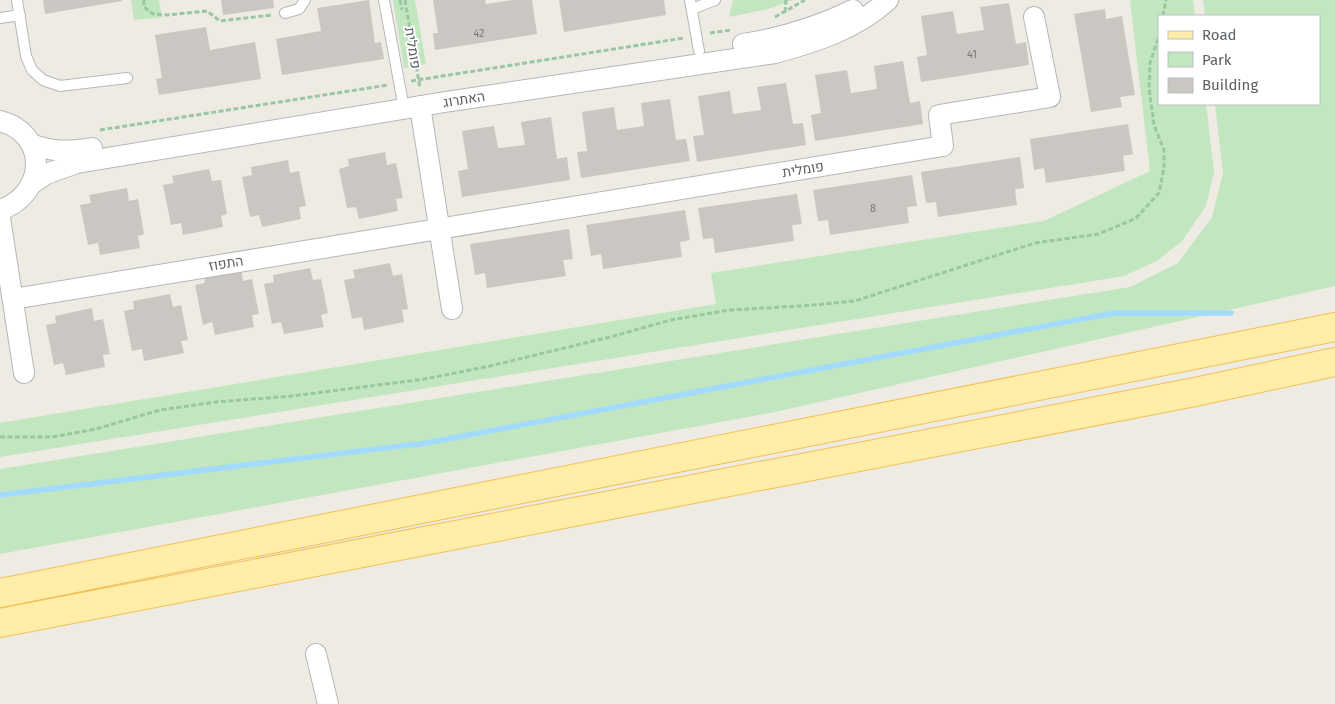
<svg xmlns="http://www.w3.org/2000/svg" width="1335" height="704" viewBox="0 0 1335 704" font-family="'Fira Sans',Heebo,sans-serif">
<rect width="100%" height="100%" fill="#eeebe3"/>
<path fill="#c1e6c0" d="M131,0H159L162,17L134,20Z
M393,0H415L426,64L404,68Z
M733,0H793L768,9L729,17Z
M1130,0H1193L1195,16H1159V104H1206L1214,172L1206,206L1182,241L1157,261L1124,276L0,457V423L716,304L711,273L1044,221L1150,171Z
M1203,0H1335V286L775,412L0,554V469L1130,287L1178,263L1212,217L1223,173L1215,104H1319V16H1205Z"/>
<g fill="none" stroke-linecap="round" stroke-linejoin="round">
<path stroke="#a3dbff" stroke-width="5.5" d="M0,495L426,443L1114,313H1231"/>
</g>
<path fill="#cac6c1" d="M43,0H122V1L45,14Z
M221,0H273L274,8L223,15Z
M369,0L375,43L381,42L384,59L282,75L276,39L321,31L317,8Z
M433,0H485L486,4L513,0H532L537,34L435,50L433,33H438Z
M559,0H664L666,15L564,32Z
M1009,3L1016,44L1026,42L1029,65L921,82L917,57L927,55L921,16L953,11L957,34L984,30L980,7Z
M1105,9L1106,19L1122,16L1135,95L1120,97L1122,107L1091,112L1074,14Z
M206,27L210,50L255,42L261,79L159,95L156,79L162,78L155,35Z
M903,61L910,103L920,101L923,124L815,141L811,115L821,113L815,75L847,70L851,93L877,89L874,66Z
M786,83L793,124L803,123L806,145L697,162L693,136L704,135L698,96L730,91L733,114L761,110L757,87Z
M670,99L676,140L686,139L690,161L581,178L577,152L587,151L582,112L614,107L617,130L644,126L641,103Z
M551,117L557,159L567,157L570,180L462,197L458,171L468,169L462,131L494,126L498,148L525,145L521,122Z
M1128,124L1133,154L1123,156L1125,171L1046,183L1044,168L1034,170L1030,139Z
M385,152L387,165L396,163L403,198L396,199L398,211L359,219L356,207L347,208L339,169L349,166L348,159Z
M1020,157L1024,188L1015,189L1017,205L938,217L936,202L926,203L921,172Z
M288,160L290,173L299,171L306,206L299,207L301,219L262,227L259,215L250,217L242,177L252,175L251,167Z
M209,169L212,181L221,180L227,214L221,216L223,227L183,235L181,223L171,225L163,185L174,183L172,176Z
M912,175L917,206L907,207L909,223L830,235L828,220L818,221L813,190Z
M127,188L129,201L138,199L144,234L138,236L140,248L100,255L98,243L88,245L80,205L91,203L89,195Z
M797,194L802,224L792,225L794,241L715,253L713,238L703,239L698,208Z
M685,210L690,240L680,242L682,257L603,269L601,254L591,256L586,225Z
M569,229L573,259L563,260L566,276L487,288L485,273L475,275L470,244Z
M390,263L393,276L402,274L408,309L402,310L404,322L364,330L362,317L352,319L344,280L355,278L353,270Z
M241,268L243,281L252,279L259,314L252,315L254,327L215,335L212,322L203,325L195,285L205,283L204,275Z
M310,268L313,280L321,279L328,313L321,315L324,327L284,334L281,322L272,324L264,284L274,282L273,275Z
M170,294L173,307L181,305L188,340L181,341L184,353L144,361L142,349L132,351L124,311L134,309L133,301Z
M92,308L94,321L103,319L110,354L103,355L105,367L66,375L63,363L54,365L46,325L56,323L55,316Z"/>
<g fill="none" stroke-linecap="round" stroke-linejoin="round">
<defs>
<path id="service" d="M17,0L26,56L32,70L43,80L60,86L127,78
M384,0L402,98
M690,0L699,51
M692,9L715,0
M285,13L299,9L305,0
M0,18L20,15"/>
<path id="minor" d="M743,44C782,38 818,27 853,10
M420,106L452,309
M0,121C49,134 47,194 0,210
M31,144C52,152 70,152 92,148
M33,183L46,174L77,163L445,102L775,53C816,42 856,29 888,0
M0,218L24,373
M13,299L943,146L939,115L1050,97L1034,17
M316,654L328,704"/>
<path id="primary" d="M0,593L1335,327
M0,623L1195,392L1335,362"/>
</defs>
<use href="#service" stroke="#b4b7bb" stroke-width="12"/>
<use href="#minor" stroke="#b4b7bb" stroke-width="22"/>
<use href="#primary" stroke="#f2c058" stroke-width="30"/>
<path stroke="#99c7a4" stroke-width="3" stroke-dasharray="5 2.5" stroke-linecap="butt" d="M144,0V7L153,14L167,15L207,11L220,21L272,15
M400,0L402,10
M405,0L420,88
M785,12L786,0
M1163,16L1166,0
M775,17L805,0
M710,33L731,30
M411,81L684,38
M100,130L388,85
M0,437H52L96,429L160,410L216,402L292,396L425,379L490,366L610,337L671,320L729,310L802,306L855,301L1035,243L1099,234L1136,218L1159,193L1164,167V150L1154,125L1149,88L1150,63L1159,36"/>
<use href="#service" stroke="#fff" stroke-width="10"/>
<use href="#minor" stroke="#fff" stroke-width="20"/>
<use href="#primary" stroke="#ffeda8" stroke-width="28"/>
</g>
<g text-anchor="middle" stroke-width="4" stroke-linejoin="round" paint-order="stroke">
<g font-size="11" fill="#787a7b">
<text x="479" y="37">42</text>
<text x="972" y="58">41</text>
<text x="873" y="212">8</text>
</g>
<g font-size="14" fill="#5c6064" stroke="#fff">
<text transform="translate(413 48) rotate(81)" y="5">פומלית</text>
<text transform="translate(464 99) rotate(-9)" y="5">האתרוג</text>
<text transform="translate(803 169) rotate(-9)" y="5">פומלית</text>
<text transform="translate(226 263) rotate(-9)" y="5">התפוז</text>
</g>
</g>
<rect x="1158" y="15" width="162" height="90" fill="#ffffff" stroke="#bebfc1"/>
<rect x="1168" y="31" width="25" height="8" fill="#ffeda8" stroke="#bebfc1"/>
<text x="1202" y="40" font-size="15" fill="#5c6064">Road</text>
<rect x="1168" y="52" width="25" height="15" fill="#c1e6c0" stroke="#bebfc1"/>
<text x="1202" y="65" font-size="15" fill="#5c6064">Park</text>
<rect x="1168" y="78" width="25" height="15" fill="#cac6c1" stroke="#bebfc1"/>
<text x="1202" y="90" font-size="15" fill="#5c6064">Building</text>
</svg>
